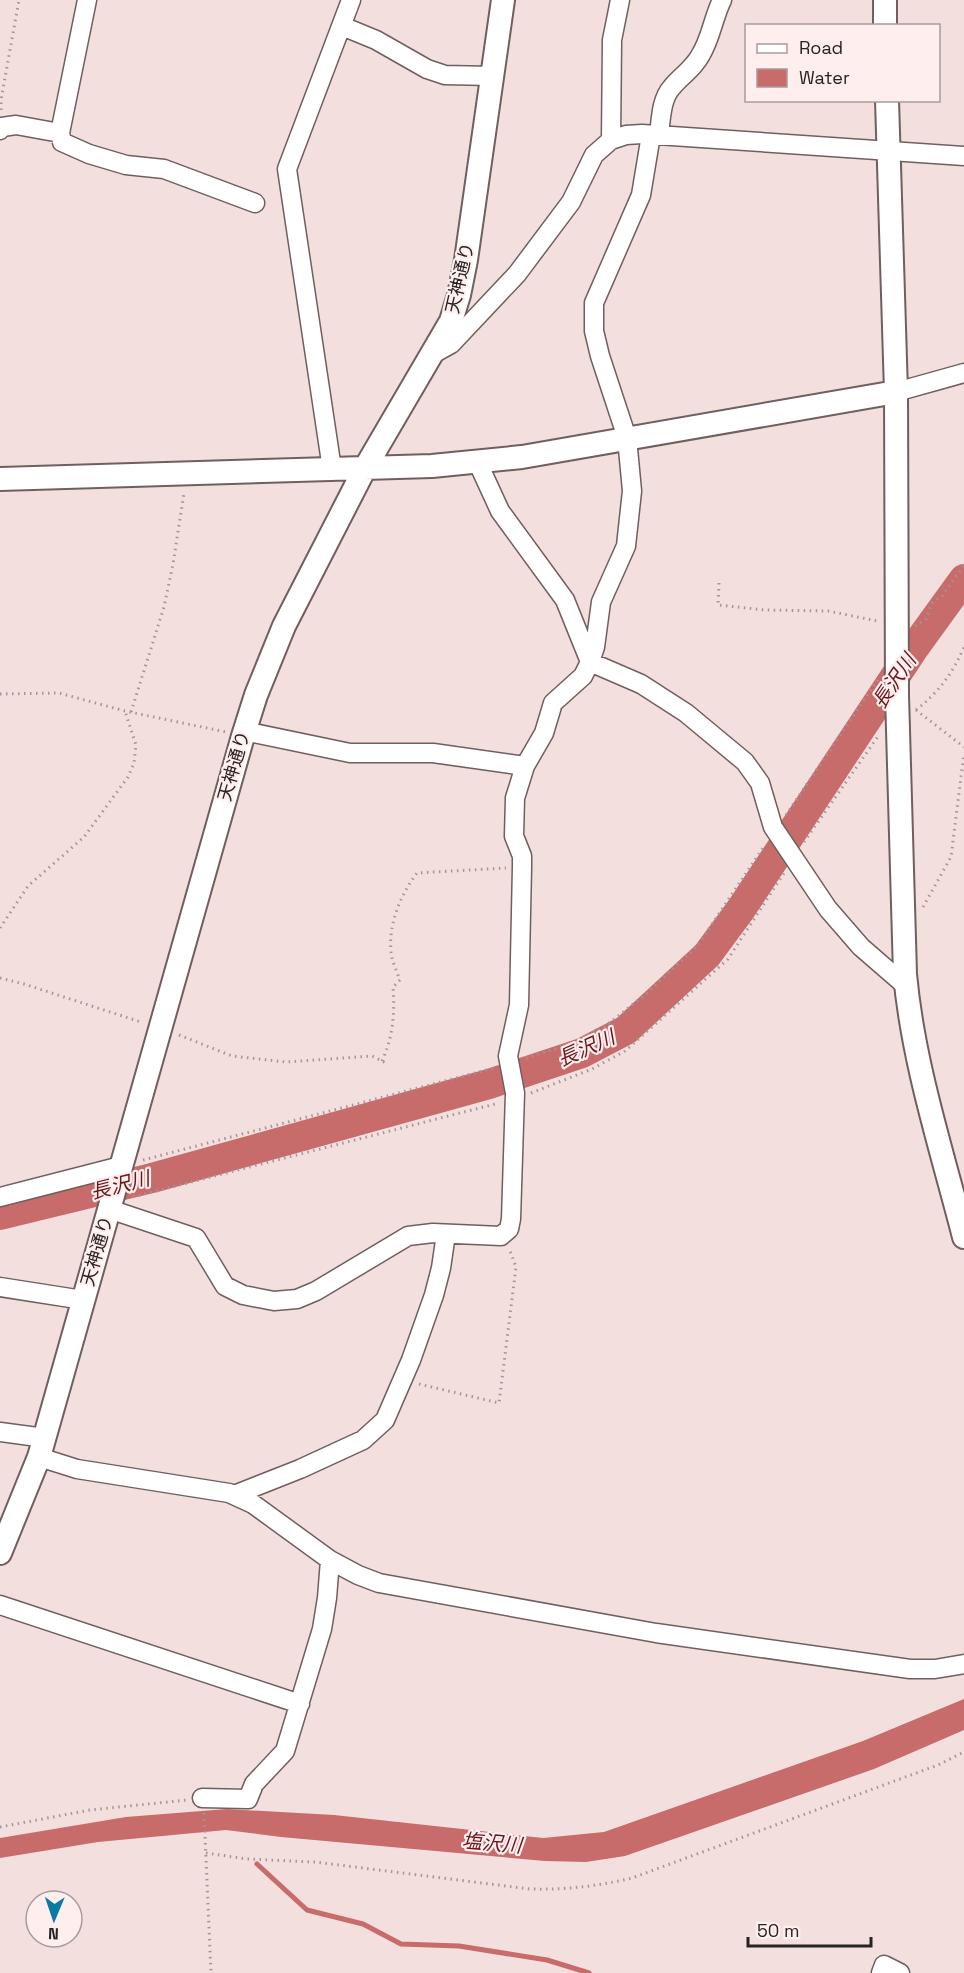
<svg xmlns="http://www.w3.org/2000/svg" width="964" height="1973" viewBox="0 0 964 1973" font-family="'Space Grotesk','Noto Sans JP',sans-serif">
<rect width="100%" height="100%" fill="#f3dfde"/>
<path fill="#c76b6b" d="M964,1699V1730L874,1769L625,1856L586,1862L545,1861L281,1837L226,1830L98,1842L0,1858V1838L126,1817L227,1809L334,1815L543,1838L604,1832L863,1741Z"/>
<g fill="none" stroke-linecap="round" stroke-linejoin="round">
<path stroke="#c76b6b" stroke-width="5" d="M257,1864L307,1910L363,1924L401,1944L459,1946L547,1960L589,1973"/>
<path stroke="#c76b6b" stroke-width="30" d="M0,1215L152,1178L489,1084L582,1053L626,1030L707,955L741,909L914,648L964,579"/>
<defs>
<path id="minor" d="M87,0L60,133L62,142L89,154L126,165L164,169L255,203
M342,26L376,40L427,69L445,75L492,76
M0,130L2,127L16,125L60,133
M659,135C661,119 661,99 672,87C682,75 692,70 700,56C711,39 713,18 722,0
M611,140L612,40L620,0
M433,354L451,344L517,274L571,202L594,155L611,140L626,135L642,134L964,156
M896,392L964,373
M477,461L500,511L565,600L590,662L641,684L686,713L745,762L760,783L773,827L828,909L861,947L906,986
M332,469L287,169L351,0
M244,731L350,753H433L525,766
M0,1197L121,1166
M109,1209L196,1238L225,1286L243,1295L274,1301L297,1299L316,1291L408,1236L433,1233L501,1236L509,1229L511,1219L515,1093L508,1056L519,1005L522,867V856L514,836L515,798L525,766L544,733L553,703L583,676L590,662L595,647L601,602L626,546L632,491L627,438L600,356L594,331V303L641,195L651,135
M0,1287L83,1300
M0,1432L45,1438
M39,1457L77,1469L229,1493L253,1504L330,1560L358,1575L379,1583L656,1633L910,1669H935L964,1664
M234,1495L300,1469L363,1440L385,1420L411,1360L434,1295L441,1268L446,1234
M0,1605L300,1704
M202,1798L248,1799L254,1784L285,1751L322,1629L327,1598L330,1560
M881,1973L884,1965L900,1973"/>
<path id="tertiary" d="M885,0V26
M887,100L896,392L897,695L905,974C913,1063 942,1151 964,1237
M0,479L432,466L522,457L896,392
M0,1553L39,1457L243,736L256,695L284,626L365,468L451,321L459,295L466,260L503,0"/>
</defs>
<use href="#minor" stroke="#705f5e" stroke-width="21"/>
<use href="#tertiary" stroke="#705f5e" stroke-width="26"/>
<path stroke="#a49695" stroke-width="3" stroke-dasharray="1.5 4.5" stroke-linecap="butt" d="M1,110V100L19,0
M719,583L718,605L765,610L828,611L877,621
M915,626L926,619L932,603L942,596L964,565
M0,694L59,693L125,711L226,732
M916,710C938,693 953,673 964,647
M916,710L964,747
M131,712L164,607L173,564L184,493
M786,815L878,679
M804,842L879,735
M923,907L951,857L964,753
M0,928L28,886L84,837L128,777L134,763L136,745L125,711
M0,978L24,984L141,1022
M179,1035L232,1056L286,1062L372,1056L386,1063
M526,1058L571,1044L604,1027L646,994L698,945L765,845
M382,1061C393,1037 395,1013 393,987L400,980C397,973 394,965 392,958C386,929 400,895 417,873L506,868
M531,1093L592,1069L625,1051L728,959L784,873
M143,1160L494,1068
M133,1197L499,1103
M419,1384L499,1403L516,1267L509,1248
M204,1813L211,1973
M0,1827L90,1810L187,1800
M206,1853L247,1859L315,1862L530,1889C566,1890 598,1886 632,1878L938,1765L964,1752"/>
<use href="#minor" stroke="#fff" stroke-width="18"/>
<use href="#tertiary" stroke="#fff" stroke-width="22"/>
</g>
<g text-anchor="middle" stroke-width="4.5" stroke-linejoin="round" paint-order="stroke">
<g font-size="18" fill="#292222" stroke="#feeeed">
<text transform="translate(460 278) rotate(-77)" y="6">天神通り</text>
<text transform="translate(234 766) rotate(-74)" y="6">天神通り</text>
<text transform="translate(97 1251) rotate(-74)" y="6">天神通り</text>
</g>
<g font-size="20" font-style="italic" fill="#6b161e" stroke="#feeeed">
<text transform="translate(894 681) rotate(-56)" y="7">長沢川</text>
<text transform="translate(586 1048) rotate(-24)" y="7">長沢川</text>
<text transform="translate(120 1185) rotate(-14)" y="7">長沢川</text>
<text transform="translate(492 1843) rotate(5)" y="7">塩沢川</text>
</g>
</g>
<rect x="745" y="24" width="195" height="78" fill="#feeeed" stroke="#a99c9c" stroke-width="1.5"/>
<rect x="757" y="44" width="30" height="9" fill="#ffffff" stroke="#a99c9c" stroke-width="1.5"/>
<text x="799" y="54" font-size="18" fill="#292222">Road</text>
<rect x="757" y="69" width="30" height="18" fill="#c76b6b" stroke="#a99c9c" stroke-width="1.5"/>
<text x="799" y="84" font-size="18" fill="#292222">Water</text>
<g transform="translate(54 1919) rotate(182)"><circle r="28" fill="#feeeed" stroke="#a99c9c" stroke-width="1.5"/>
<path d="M0-4.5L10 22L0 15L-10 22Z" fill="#077ba3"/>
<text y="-9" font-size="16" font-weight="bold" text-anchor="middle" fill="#292222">N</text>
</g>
<path d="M748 1937v9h123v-9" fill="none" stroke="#292222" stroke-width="3"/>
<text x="757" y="1937" font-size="18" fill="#292222" stroke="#feeeed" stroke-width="4.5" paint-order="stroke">50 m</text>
</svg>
